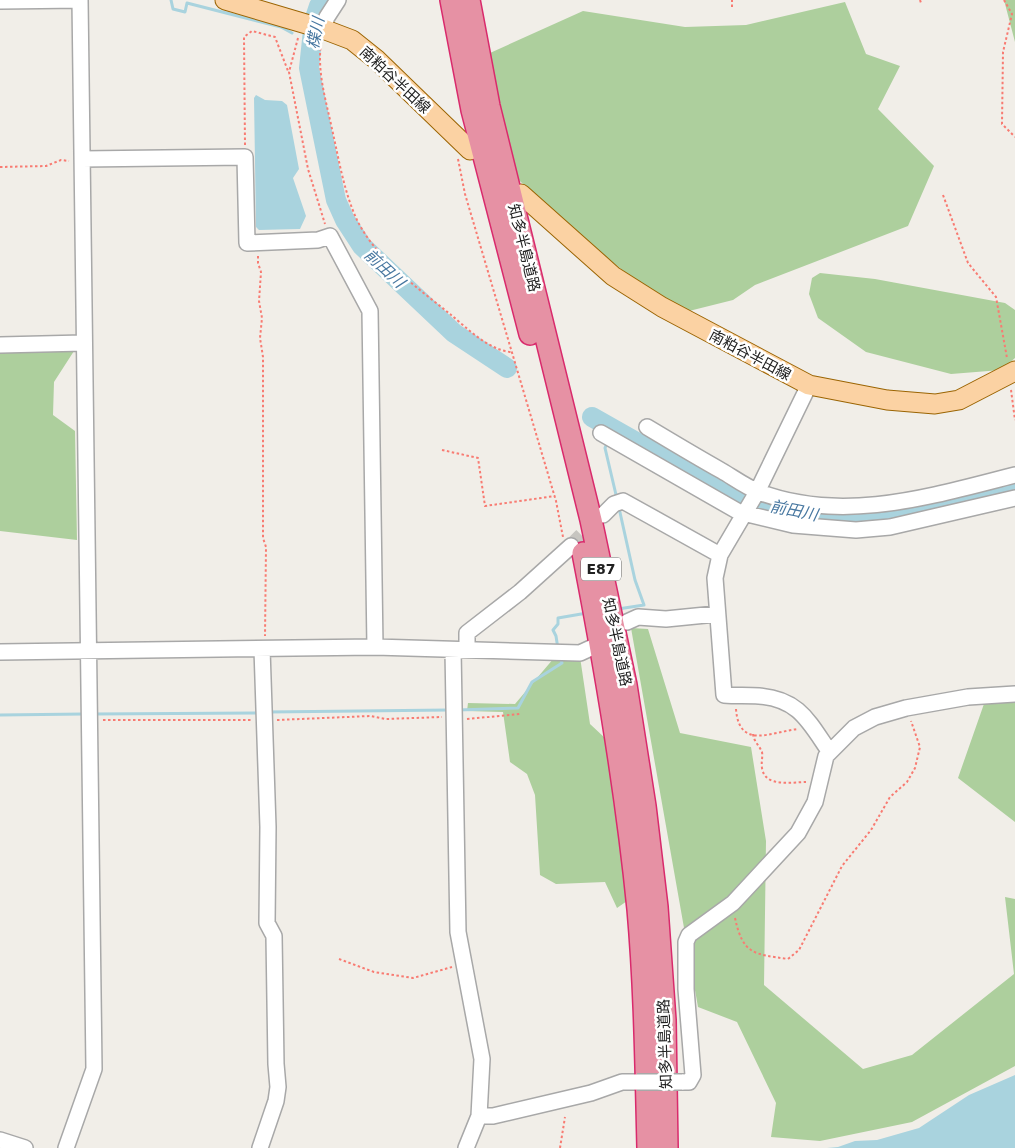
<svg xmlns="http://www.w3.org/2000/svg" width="1015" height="1148" viewBox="0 0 1015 1148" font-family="'DejaVu Sans','Noto Sans JP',sans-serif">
<rect width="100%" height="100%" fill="#f1eee8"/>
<path fill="#adcf9d" d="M1004,0H1015V42Z
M845,2L866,54L900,66L878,109L934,166L908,226L755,285L733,300L685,312L630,276L591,245L512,174L490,53L583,11L685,27L746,25Z
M820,273L875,279L1005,303L1015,310V358L1001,370L951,374L866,352L818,318L809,294L812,278Z
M74,351L54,382L53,415L75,431L77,540L0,531V353Z
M631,628L648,629L680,733L751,747L766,841L764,985L863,1069L912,1055L1014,974L1005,897L1015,899V1066L912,1122L820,1141L771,1137L776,1103L737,1022L698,1007Z
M580,657L590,724L605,738L627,901L617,908L605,882L556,884L540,875L535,795L527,774L510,762L503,712L467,711L468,703L515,704L554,658Z
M985,701H1015V822L958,778Z"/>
<path fill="#a9d3de" d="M256,95L265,100L282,101L287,105L299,169L293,178L306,216L300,229L259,230L256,227L254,98Z
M1015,1075V1148H827L838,1147L855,1141L877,1140L919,1128L969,1095Z"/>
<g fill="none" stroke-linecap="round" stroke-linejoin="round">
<path stroke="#a9d3de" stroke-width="3" d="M171,0L173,9L185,12L187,3L281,27L292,33
M607,443L605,448L617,499
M618,609L644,605L635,580L619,508
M558,649L556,636L553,630L558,624V618L587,613
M458,710L518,708L532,682L562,663L560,657
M268,712L449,710
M93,714L259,713
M0,715L84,714"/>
<path stroke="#a9d3de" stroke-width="20" d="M325,0L319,6L314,21L309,68L336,200L345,220L362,246L454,333L507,368
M592,417C622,434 652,451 682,468C706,481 730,497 757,505C849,532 926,508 1015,486"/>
<path stroke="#c7c5c0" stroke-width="15" stroke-dasharray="15 8" stroke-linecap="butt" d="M571,546L596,521"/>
<defs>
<path id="minor" d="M0,1L80,0
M323,29L327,17L338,0
M82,159L245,157L247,243L318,240L330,236L370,311L375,647
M0,345L83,343
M809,385L757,492L720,555L715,578L724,695C736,696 748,695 759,696C799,699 809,722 829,751
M647,427C672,442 697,457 722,471C734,478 746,487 759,492C843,524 932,496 1015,475
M601,433L739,512L793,525L856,530L890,527L1015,498
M603,515L614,504L623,501L720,555
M627,622L638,617L666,619L716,614
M467,648V633L520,592L571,546
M453,650L458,932L482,1059L479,1116L466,1148
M0,652L375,647L580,653L593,647
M682,1082H689L693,1075L686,989V942L689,935L733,903L798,833L815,802L826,756L854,728L875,717L906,708L968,697L1015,694
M479,1116H493L591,1093L622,1082H637
M0,1140L25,1148
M66,1148L94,1069L80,0
M260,1148L276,1101L278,1087L276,1064L274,936L267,923L268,827L262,649"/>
<path id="major" d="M225,0L323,29L352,40L377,60L470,150
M521,194L613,276L662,307L809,385L887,400L935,404L959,400L1015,371"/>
<path id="highway" d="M451,0L472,110L530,334
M469,0L489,106L591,520L626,685L645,806L657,907L665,1020L667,1148
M583,553C606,671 626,789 638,909C645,988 646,1068 648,1148"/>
</defs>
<use href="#minor" stroke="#a8a8a8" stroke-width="18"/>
<use href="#major" stroke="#9b6402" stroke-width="21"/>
<use href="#highway" stroke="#d92a6c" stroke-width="24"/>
<path stroke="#f87b72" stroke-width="2" stroke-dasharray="2.5 2.5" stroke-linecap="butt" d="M920,0L921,3
M1004,0L1012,14L1003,52L1002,124L1015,137
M732,7V0
M298,38L289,72L308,169L325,224
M321,43C317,73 326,100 332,129C339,160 344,192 357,220C376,259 418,288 450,314C467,328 488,350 511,352
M245,145L244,37L252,31L275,37L288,71
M458,159L465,194L556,501L563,537
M0,167L46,166L61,160L69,161
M943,195L968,263L996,297L1007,358
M258,256V263L261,272L259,301L262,318L260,338L263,357V538L266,547L265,636
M1011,390L1015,420
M442,450L478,458L485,506L555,496
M736,709C739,750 771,732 798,729
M467,719L520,714
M103,720H252
M277,720L370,716L386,719L442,717
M753,734C754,742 759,745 762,752C763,757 761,762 762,768C765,788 792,782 806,782
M735,918C743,955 754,954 788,959L799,950L842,866L871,830L890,797L907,782L915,768L920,747L911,721
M339,959L374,972L413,978L452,967
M560,1148L565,1117"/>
<use href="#minor" stroke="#fff" stroke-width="15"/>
<use href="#major" stroke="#fbd2a3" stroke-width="19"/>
<use href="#highway" stroke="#e691a4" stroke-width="21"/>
<defs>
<path id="minor-bridge" d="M637,1082H682"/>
</defs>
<use href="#minor-bridge" stroke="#a8a8a8" stroke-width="18" stroke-linecap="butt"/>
<use href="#minor-bridge" stroke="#fff" stroke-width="15"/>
</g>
<g text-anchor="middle" stroke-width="5" stroke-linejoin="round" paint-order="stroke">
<rect fill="#fff" stroke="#646464" stroke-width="1" x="581" y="557.5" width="40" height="23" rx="4"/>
<g font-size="14" font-weight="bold" fill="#212121">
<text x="601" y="574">E87</text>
</g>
<g font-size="15" fill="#212121" stroke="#fff">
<text transform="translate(395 80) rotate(43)" y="5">南粕谷半田線</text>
<text transform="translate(524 248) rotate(76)" y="5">知多半島道路</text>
<text transform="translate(750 355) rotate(28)" y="5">南粕谷半田線</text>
<text transform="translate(617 642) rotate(78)" y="5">知多半島道路</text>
<text transform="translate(665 1044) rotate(-92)" y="5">知多半島道路</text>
</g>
<g font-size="16" font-style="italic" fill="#4777a0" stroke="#fff">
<text transform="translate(315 33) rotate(-79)" y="6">楪川</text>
<text transform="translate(385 268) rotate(43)" y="6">前田川</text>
<text transform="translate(794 510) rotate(11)" y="6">前田川</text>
</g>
</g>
</svg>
